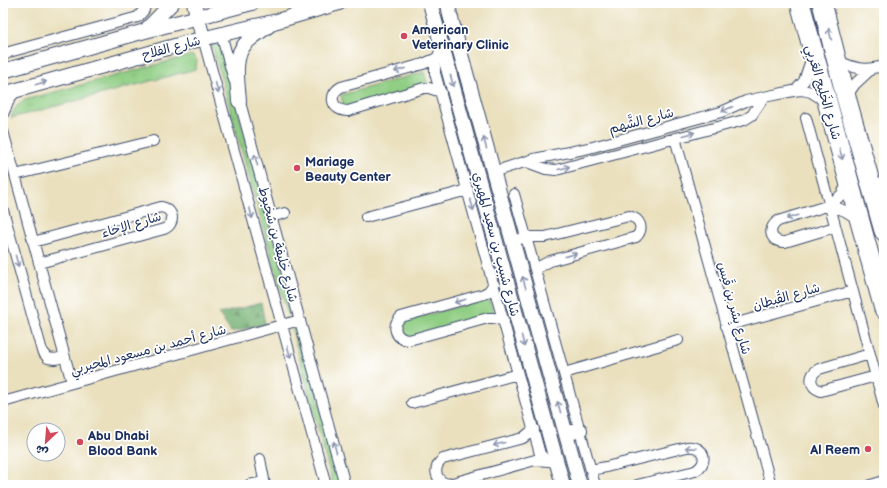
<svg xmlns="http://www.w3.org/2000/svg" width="887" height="488" viewBox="0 0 887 488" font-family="'Balsamiq Sans','Playpen Sans Arabic',sans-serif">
<defs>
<pattern id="grass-tufts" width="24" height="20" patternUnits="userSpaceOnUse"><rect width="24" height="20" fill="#90ce84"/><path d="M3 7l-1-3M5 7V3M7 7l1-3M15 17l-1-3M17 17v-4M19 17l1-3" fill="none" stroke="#7cb174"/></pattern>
<pattern id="forest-firs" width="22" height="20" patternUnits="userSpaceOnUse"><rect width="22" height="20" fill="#74b172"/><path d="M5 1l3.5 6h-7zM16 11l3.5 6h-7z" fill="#5e9061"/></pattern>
</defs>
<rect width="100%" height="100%" fill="#fff"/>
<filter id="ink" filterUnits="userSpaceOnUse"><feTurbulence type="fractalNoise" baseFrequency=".025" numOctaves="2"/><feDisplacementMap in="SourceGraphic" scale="8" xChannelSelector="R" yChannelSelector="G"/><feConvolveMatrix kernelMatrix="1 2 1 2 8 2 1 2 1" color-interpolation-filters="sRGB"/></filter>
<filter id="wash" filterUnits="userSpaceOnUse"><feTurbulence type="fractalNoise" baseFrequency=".012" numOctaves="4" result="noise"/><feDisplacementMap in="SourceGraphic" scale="16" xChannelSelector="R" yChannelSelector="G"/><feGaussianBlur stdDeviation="0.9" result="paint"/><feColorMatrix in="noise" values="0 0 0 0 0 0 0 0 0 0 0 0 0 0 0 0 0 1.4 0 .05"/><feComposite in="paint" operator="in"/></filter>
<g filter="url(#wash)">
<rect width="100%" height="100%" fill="#eae0bd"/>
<path fill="url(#grass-tufts)" stroke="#567e71" d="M219,44L295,313L288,315L212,45Z
M192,55L197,60L196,69L11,118C13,109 17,105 25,100Z
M299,327L341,485H333L292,329Z"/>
<path fill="url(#forest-firs)" stroke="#487068" d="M261,303L265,324L231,332L219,314Z"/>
<path fill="#90ce84" stroke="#567e71" d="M424,72L429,89L345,112L341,95Z
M489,298L494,315L405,340L398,323Z"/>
</g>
<g filter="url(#ink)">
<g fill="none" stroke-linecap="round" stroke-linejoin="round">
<defs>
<path id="street" d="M221,34L234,80
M203,38L326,485
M442,47L435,63V73L540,454L545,459L557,464
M3,56L9,52L138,17L144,10L146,3
M437,58L423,64L341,87C327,95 332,111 348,111L424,88H429L441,92
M836,60C855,69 864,71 884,66
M795,91L804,81L812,57
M238,95L345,485
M846,97L855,84L870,70
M3,114L10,98L17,90
M806,118L884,406
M3,131L72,383
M675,138L771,485
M527,162L546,169L556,170L744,120L752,115L764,97
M493,172L534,159L589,148L721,112L746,101L764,97L793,91L802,90L811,92L825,101
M15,175L153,141
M870,180L884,184
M514,194L595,485
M830,205L845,211L858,219
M3,210L42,351L48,358L55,359L64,357
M271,217L285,213
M366,217L468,190
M835,227L785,242C771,243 766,229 778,221L830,205L841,195L849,182
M520,239L526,237H545L629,216C641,219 644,229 636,237L550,261L535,269
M33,242L161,207C174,209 176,224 164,229L39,263
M494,284L489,291L484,294L401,317C391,326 395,339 409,340L488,318H494L504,321
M726,326L853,291
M870,354L819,369C808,375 809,387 821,391L876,376
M564,373L678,340
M3,402L300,320
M412,403L518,374
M534,429L523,438L443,459C432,467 435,482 449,484L535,460L548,461
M260,459L265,485
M591,470L606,467L687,447C704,445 710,462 695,471L637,485
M249,485L264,482
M871,485L884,481"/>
<path id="secondary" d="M194,3L203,38
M430,3L563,485
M448,3L450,15L580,485
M145,31L172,3
M3,71L145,31L252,3
M3,94L189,42L277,21L339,3
M239,101C238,83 232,57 246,43C253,36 263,30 271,24
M566,434L580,430"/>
<path id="highway" d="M800,3L884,309
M822,3L846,97L884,231"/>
</defs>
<use href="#street" stroke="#3a4a6c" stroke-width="12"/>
<use href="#secondary" stroke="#3a4a6c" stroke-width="16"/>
<use href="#highway" stroke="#3a4a6c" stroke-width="21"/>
<use href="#street" stroke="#fff" stroke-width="10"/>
<use href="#secondary" stroke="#fff" stroke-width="14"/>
<use href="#highway" stroke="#fff" stroke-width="19"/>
</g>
<defs><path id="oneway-shaft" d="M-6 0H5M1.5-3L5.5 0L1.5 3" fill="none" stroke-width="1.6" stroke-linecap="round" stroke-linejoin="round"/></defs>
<g stroke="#8d97ae">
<use href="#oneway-shaft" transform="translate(830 34) rotate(-104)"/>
<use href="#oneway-shaft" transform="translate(400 70) rotate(164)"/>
<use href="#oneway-shaft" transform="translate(452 81) rotate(75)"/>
<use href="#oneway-shaft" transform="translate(41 83) rotate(-16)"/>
<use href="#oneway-shaft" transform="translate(217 88) rotate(75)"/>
<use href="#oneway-shaft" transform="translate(727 109) rotate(157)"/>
<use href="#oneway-shaft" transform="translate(689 134) rotate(-15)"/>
<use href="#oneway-shaft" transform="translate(485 143) rotate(-105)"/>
<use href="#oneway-shaft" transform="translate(841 154) rotate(74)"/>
<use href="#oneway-shaft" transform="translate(256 160) rotate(-105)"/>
<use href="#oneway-shaft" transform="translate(564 168) rotate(-15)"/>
<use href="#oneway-shaft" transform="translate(472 205) rotate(75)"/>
<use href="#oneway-shaft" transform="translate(251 213) rotate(75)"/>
<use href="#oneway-shaft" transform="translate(792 217) rotate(162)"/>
<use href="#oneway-shaft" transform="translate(571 255) rotate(-15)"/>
<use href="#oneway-shaft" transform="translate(17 261) rotate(75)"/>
<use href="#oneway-shaft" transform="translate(524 282) rotate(-106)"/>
<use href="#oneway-shaft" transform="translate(460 301) rotate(164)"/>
<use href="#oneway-shaft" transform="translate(523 341) rotate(75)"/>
<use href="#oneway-shaft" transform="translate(289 352) rotate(75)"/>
<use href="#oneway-shaft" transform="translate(559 407) rotate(-106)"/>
<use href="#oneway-shaft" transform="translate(499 444) rotate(165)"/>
<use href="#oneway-shaft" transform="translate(335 447) rotate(-105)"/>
<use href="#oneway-shaft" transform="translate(691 448) rotate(-178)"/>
</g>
</g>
<g fill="#d1495b" stroke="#fff" stroke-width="1.5">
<circle cx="404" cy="36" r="4"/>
<circle cx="297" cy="168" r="4"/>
<circle cx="80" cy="442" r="4"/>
<circle cx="868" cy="449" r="4"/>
</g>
<g text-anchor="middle" stroke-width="3.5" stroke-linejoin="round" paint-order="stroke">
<g font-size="13" font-weight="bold" fill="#1b2f5e" stroke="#fff" text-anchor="start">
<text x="412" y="34">American<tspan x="412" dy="15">Veterinary Clinic</tspan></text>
<text x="305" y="166">Mariage<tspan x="305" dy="15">Beauty Center</tspan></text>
<text x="88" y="440">Abu Dhabi<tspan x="88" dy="15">Blood Bank</tspan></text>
<text x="860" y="454" text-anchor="end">Al Reem</text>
</g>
<g font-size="13" fill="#1b2f5e" stroke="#fff">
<text transform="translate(171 47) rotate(-15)" y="5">شارع الفلاح</text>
<text transform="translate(824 92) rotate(74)" y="5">شارع الخَلِيج العَربِي</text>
<text transform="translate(641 120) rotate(-15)" y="5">شارع الشَّهم</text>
<text transform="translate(131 224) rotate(-17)" y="5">شارع الإخاء</text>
<text transform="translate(279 244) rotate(75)" y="5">شارع خليفة بن شخبوط</text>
<text transform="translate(497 244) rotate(75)" y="5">شارع شبيب بن سعيد المهيري</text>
<text transform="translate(786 296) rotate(-16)" y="5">شارع القُبطان</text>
<text transform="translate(735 308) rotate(75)" y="5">شارع بِشر بن قَيس</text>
<text transform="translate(148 349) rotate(-15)" y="5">شارع أحمد بن مسعود المحيربي</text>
</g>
</g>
<rect width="887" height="488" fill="none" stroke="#fff" stroke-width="16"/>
<g transform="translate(46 442) rotate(206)"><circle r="19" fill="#ffffff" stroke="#a4acbf"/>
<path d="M0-3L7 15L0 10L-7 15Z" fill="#d1495b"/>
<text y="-6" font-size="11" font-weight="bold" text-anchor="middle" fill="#1b2f5e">ش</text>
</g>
</svg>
